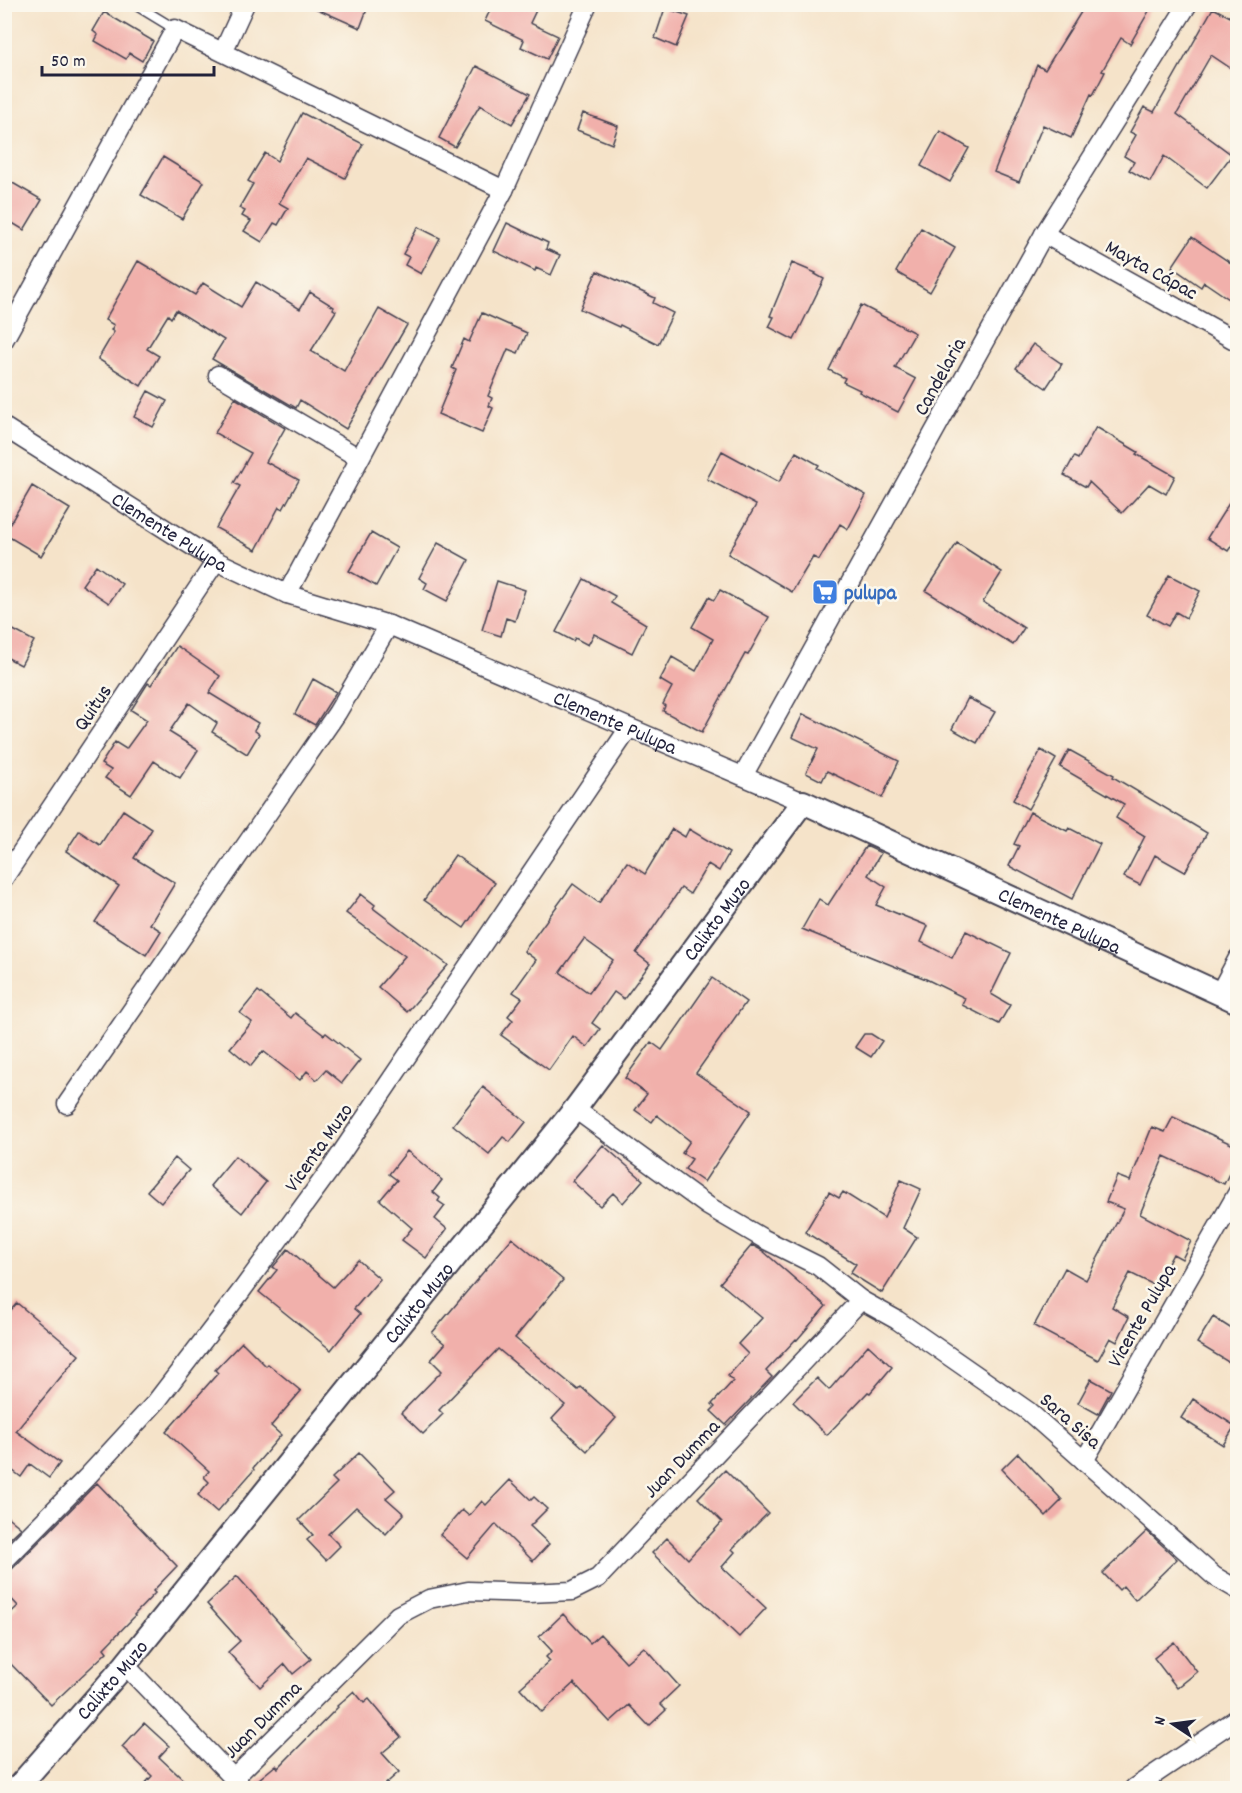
<svg xmlns="http://www.w3.org/2000/svg" width="1242" height="1793" viewBox="0 0 1242 1793" font-family="Dekko,sans-serif">
<rect width="100%" height="100%" fill="#fbf7ec"/>
<filter id="ink" filterUnits="userSpaceOnUse"><feTurbulence type="fractalNoise" baseFrequency=".0167" numOctaves="2"/><feDisplacementMap in="SourceGraphic" scale="12" xChannelSelector="R" yChannelSelector="G"/><feConvolveMatrix kernelMatrix="1 2 1 2 8 2 1 2 1" color-interpolation-filters="sRGB"/></filter>
<filter id="wash" filterUnits="userSpaceOnUse"><feTurbulence type="fractalNoise" baseFrequency=".008" numOctaves="4" result="noise"/><feDisplacementMap in="SourceGraphic" scale="24" xChannelSelector="R" yChannelSelector="G"/><feGaussianBlur stdDeviation="1.35" result="paint"/><feColorMatrix in="noise" values="0 0 0 0 0 0 0 0 0 0 0 0 0 0 0 0 0 1.4 0 .05"/><feComposite in="paint" operator="in"/></filter>
<g filter="url(#wash)">
<rect width="100%" height="100%" fill="#f5e3c9"/>
<g id="blocks">
<path fill="#f1b0ab" fill-rule="evenodd" d="M306,4H369L360,28Z
M493,4H539L530,23L558,36L547,59L521,47L524,40L485,21Z
M1086,4H1153L1130,44L1121,38L1102,71L1105,72L1093,95L1091,94L1071,138L1043,125L1019,182L994,172L1037,65L1045,70Z
M665,8L689,16L676,47L655,38Z
M1213,8L1238,21V73L1211,55L1177,114L1232,155L1207,188L1164,156L1150,182L1129,170L1134,162L1124,156L1136,135L1130,132L1144,107L1154,112Z
M104,12L153,41L142,61L129,53L126,59L95,41L98,35L93,31Z
M476,66L530,94L512,124L480,105L455,147L439,138Z
M302,113L363,144L345,178L306,158L279,203L288,208L278,225L274,223L262,242L244,231L251,221L242,216L245,211L239,208L253,184L248,181L265,153L277,161Z
M583,113L618,126L612,144L577,130Z
M940,131L969,148L950,182L921,166Z
M163,157L204,182L182,219L141,195Z
M4,178L42,200L24,230L4,218Z
M507,223L548,243L546,249L560,255L551,275L536,268L535,271L494,251Z
M418,227L440,238L421,274L405,265L409,257L403,254Z
M921,228L955,248L930,292L896,272Z
M1192,237L1238,268V305L1204,282L1201,287L1172,267Z
M138,261L195,295L203,283L241,307L256,282L300,309L310,292L334,307L333,309L336,311L311,351L344,371L379,309L407,325L346,429L300,400L296,408L212,359L224,340L176,310L171,318L168,315L147,349L159,356L141,386L98,359L114,332L111,330L114,325L105,320Z
M792,263L816,273L815,274L824,279L794,340L769,327L774,317L770,316Z
M597,271L655,298L653,303L673,313L658,344L620,325L619,327L580,309Z
M861,305L915,333L895,368L916,379L898,412L859,392L860,390L843,382L845,378L829,370Z
M482,313L527,333L518,353L508,349L488,396L492,398L489,406L493,408L482,433L438,414L456,370L452,368L464,339L469,342Z
M1033,344L1062,364L1046,388L1016,368Z
M148,391L167,401L153,427L134,417Z
M235,398L285,428L266,462L299,480L283,509L279,507L256,550L216,528L240,486L234,483L251,453L215,433Z
M1096,427L1138,452L1136,454L1175,476L1166,494L1149,484L1122,513L1089,482L1086,487L1064,475L1074,457L1078,459Z
M722,451L779,482L796,452L819,465L817,468L866,495L848,529L840,524L819,560L813,557L792,592L728,554L756,505L707,479Z
M32,486L70,509L41,556L4,534Z
M1238,489V536L1228,551L1207,538Z
M371,533L397,548L376,586L349,571Z
M438,543L469,560L447,601L424,589L427,583L419,578Z
M957,543L1002,572L983,602L1024,628L1013,645L926,591Z
M96,565L122,584L109,603L82,585Z
M1169,575L1200,591L1186,618L1176,612L1168,626L1147,615Z
M584,579L615,596L611,603L646,624L632,653L594,634L588,645L575,638L573,641L556,632Z
M497,581L525,590L515,621L506,618L501,636L482,630Z
M720,590L769,617L748,655L745,654L702,732L663,711L665,706L663,704L672,687L660,680L672,657L696,671L713,639L692,627L709,597L714,600Z
M4,625L34,641L21,665L4,656Z
M177,646L220,676L209,693L258,723L254,730L259,734L247,754L212,732L217,723L189,703L169,732L198,750L180,778L154,761L131,795L105,778L111,770L101,764L115,742L126,749L147,720L131,710L148,683L151,685Z
M313,679L336,692L315,725L295,714Z
M968,698L995,712L977,743L952,729Z
M803,714L899,761L882,798L827,771L822,781L806,773L818,749L792,737Z
M1041,750L1056,759L1028,809L1013,800Z
M1069,750L1114,775L1113,777L1207,833L1185,872L1155,855L1140,885L1124,877L1145,836L1116,818L1124,804L1060,767Z
M123,810L152,829L134,858L175,883L150,924L161,931L146,955L95,922L119,886L66,851L79,831L100,845Z
M1030,812L1067,831L1069,828L1100,844L1072,899L1009,866L1019,846L1014,844Z
M672,829L685,837L689,829L729,853L719,871L708,864L690,894L681,888L636,953L650,964L624,999L614,992L592,1023L600,1029L587,1047L573,1036L549,1070L501,1035L513,1020L508,1016L522,998L513,992L536,960L524,951L573,884L599,903L627,862L645,874ZM584,939L613,960L589,993L560,972Z
M866,846L881,853L868,875L886,887L876,905L928,926L921,942L952,958L966,931L1011,953L991,994L1010,1005L999,1024L962,1005L965,998L926,979L802,929L819,899L828,905Z
M455,855L495,883L464,928L424,900Z
M361,894L375,905L373,908L448,965L407,1012L378,987L405,956L346,913Z
M712,978L746,1002L696,1073L751,1111L704,1182L685,1169L692,1159L682,1153L690,1141L657,1115L652,1122L635,1110L647,1094L625,1078L651,1042L662,1050Z
M258,991L291,1018L295,1013L324,1035L326,1033L360,1060L342,1083L326,1070L317,1080L307,1071L300,1080L263,1051L251,1066L230,1048L252,1022L240,1013Z
M864,1034H871L882,1041L871,1057L855,1047Z
M483,1087L526,1122L510,1142L503,1137L489,1154L453,1125Z
M1173,1117L1238,1147V1155L1224,1184L1164,1156L1140,1214L1191,1241L1182,1259L1173,1254L1156,1286L1130,1273L1112,1307L1129,1317L1117,1342L1110,1338L1098,1360L1034,1326L1065,1268L1086,1280L1124,1209L1106,1202L1117,1176L1130,1181L1152,1127L1165,1132Z
M603,1145L643,1180L623,1203L613,1193L600,1206L572,1181Z
M407,1151L442,1180L433,1192L440,1198L438,1201L445,1206L435,1219L447,1229L426,1258L402,1240L412,1228L380,1200L397,1180L389,1174Z
M235,1156L266,1182L242,1213L210,1186Z
M175,1158L189,1170L161,1203L147,1191Z
M901,1180L921,1189L903,1228L917,1237L882,1293L850,1273L856,1264L805,1232L829,1192L839,1198L843,1192L884,1218Z
M512,1238L563,1280L515,1338L578,1390L581,1387L616,1418L587,1451L552,1419L565,1405L498,1349L439,1410L443,1414L423,1434L401,1413L442,1371L431,1360L445,1344L432,1333Z
M752,1245L763,1251L826,1306L797,1340L796,1339L766,1371L772,1377L726,1425L711,1411L715,1407L712,1404L733,1381L728,1376L748,1354L738,1344L762,1318L720,1283Z
M288,1249L333,1287L358,1260L380,1279L354,1309L360,1314L331,1350L259,1292L277,1270L273,1267Z
M17,1303L79,1355L16,1431L60,1463L49,1478L30,1464L21,1477L4,1464V1318Z
M1213,1317L1238,1333V1368L1197,1343Z
M242,1342L266,1366L268,1364L301,1391L271,1426L281,1435L253,1468L254,1470L217,1512L198,1495L209,1482L204,1477L209,1471L166,1432L218,1373L215,1370Z
M868,1345L892,1367L870,1393L868,1392L827,1435L793,1402L817,1378L829,1390Z
M1091,1379L1111,1390L1098,1414L1078,1403Z
M1193,1399L1235,1426L1223,1445L1181,1418Z
M359,1453L395,1490L386,1498L404,1514L386,1534L356,1507L328,1534L340,1546L326,1560L307,1540L313,1535L299,1520L337,1483L332,1478Z
M1018,1453L1062,1500L1046,1516L1002,1469Z
M725,1470L768,1513L732,1549L735,1552L722,1567L766,1608L739,1637L652,1553L667,1538L688,1559L722,1522L698,1498Z
M510,1480L531,1500L534,1497L547,1509L530,1526L549,1544L533,1561L496,1524L467,1558L440,1535L462,1510L469,1516L482,1501L486,1505Z
M97,1483L177,1566L153,1591L155,1593L134,1615L135,1616L104,1648L107,1652L51,1705L4,1657V1619L18,1606L4,1591V1572L12,1569Z
M4,1514L21,1528L4,1544Z
M1147,1531L1177,1559L1135,1600L1123,1586L1119,1590L1103,1573Z
M237,1576L311,1659L293,1674L285,1664L260,1687L228,1652L240,1641L207,1604Z
M563,1614L590,1643L600,1634L626,1662L644,1647L679,1686L660,1704L666,1710L649,1726L629,1705L610,1722L574,1683L542,1712L520,1688L550,1661L546,1657L552,1651L539,1637Z
M1174,1642L1197,1672L1177,1688L1154,1658Z
M354,1691L364,1703L369,1699L401,1737L382,1753L399,1772L381,1788H254L253,1784L276,1765L278,1768L338,1707L337,1706Z
M144,1723L169,1746L159,1757L192,1788H141L152,1776L122,1747Z"/>
</g>
</g>
<g filter="url(#ink)">
<use href="#blocks" fill-opacity="0" stroke="#423f50" stroke-width="1.5"/>
<g fill="none" stroke-linecap="round" stroke-linejoin="round">
<defs>
<path id="service" d="M134,4L175,29"/>
<g id="minor">
<path d="M223,52L245,4"/>
<path d="M1044,234L1238,342"/>
<path d="M4,340L175,29L504,190"/>
<path d="M218,375L359,458"/>
<path id="s1" d="M4,427L216,561L287,594L389,625L803,802"/>
<path d="M287,594L504,190L588,4"/>
<path d="M743,776L1044,234L1188,4"/>
<path d="M4,878L216,561"/>
<path d="M1219,994L1238,958"/>
<path d="M67,1104L337,713L389,625"/>
<path d="M861,1300L897,1320L1028,1411L1214,1576L1238,1590"/>
<path d="M1084,1461L1238,1192"/>
<path d="M4,1561L86,1478L156,1402L242,1290L332,1167L629,728"/>
<path d="M125,1665L243,1788"/>
<path d="M234,1778L398,1615L429,1599L468,1591L529,1593L572,1591L598,1578L861,1300L818,1266L764,1239L708,1206L575,1109"/>
<path d="M1134,1788L1238,1718"/>
</g>
<g id="tertiary">
<path id="s2" d="M17,1788L125,1665L575,1109L803,802L1238,1002"/>
</g>
</defs>
<use href="#service" stroke="#423f50" stroke-width="12"/>
<use href="#minor" stroke="#423f50" stroke-width="21"/>
<use href="#tertiary" stroke="#423f50" stroke-width="26"/>
<use href="#service" stroke="#fff" stroke-width="9"/>
<use href="#minor" stroke="#fff" stroke-width="18"/>
<use href="#tertiary" stroke="#fff" stroke-width="22"/>
</g>
</g>
<defs>
<symbol id="supermarket-square" viewBox="-11 -11 22 22"><rect x="-9" y="-9" width="18" height="18" rx="4" fill="#3f7fe0" stroke="#fbf7ec"/><path d="M-6-5.5h2.5l.6 2H6L4.5 2H-2.5L-4.4-4H-6ZM-1.5 3.2a1.3 1.3 0 1 0 .1 0ZM3 3.2a1.3 1.3 0 1 0 .1 0Z" fill="#fff"/></symbol>
</defs>
<g fill-rule="evenodd">
<use href="#supermarket-square" x="810" y="577" width="30" height="30"/>
</g>
<g text-anchor="middle" stroke-width="5" stroke-linejoin="round" paint-order="stroke">
<g font-size="21" fill="#22223b" stroke="#fbf7ec">
<text transform="translate(1152 269) rotate(29)" y="7">Mayta Cápac</text>
<text transform="translate(939 376) rotate(-61)" y="7">Candelaria</text>
<text dy="7" stroke="none"><textPath href="#s1" startOffset="196">Clemente Pulupa</textPath></text>
<text transform="translate(92 707) rotate(-56)" y="7">Quitus</text>
<text dy="7" stroke="none"><textPath href="#s1" startOffset="682">Clemente Pulupa</textPath></text>
<text dy="7" stroke="none"><textPath href="#s2" startOffset="1116">Calixto Muzo</textPath></text>
<text dy="7" stroke="none"><textPath href="#s2" startOffset="1544">Clemente Pulupa</textPath></text>
<text transform="translate(318 1147) rotate(-55)" y="7">Vicenta Muzo</text>
<text dy="7" stroke="none"><textPath href="#s2" startOffset="630">Calixto Muzo</textPath></text>
<text transform="translate(1141 1315) rotate(-60)" y="7">Vicente Pulupa</text>
<text transform="translate(1071 1420) rotate(41)" y="7">Sara Sisa</text>
<text transform="translate(681 1458) rotate(-46)" y="7">Juan Dumma</text>
<text dy="7" stroke="none"><textPath href="#s2" startOffset="144">Calixto Muzo</textPath></text>
<text transform="translate(262 1719) rotate(-45)" y="7">Juan Dumma</text>
</g>
<g font-size="21" font-weight="bold" fill="#366cbe" stroke="#fbf7ec" text-anchor="start">
<text x="844" y="599">pulupa</text>
</g>
</g>
<rect width="1242" height="1793" fill="none" stroke="#fbf7ec" stroke-width="24"/>
<g transform="translate(1173 1724) rotate(283)" stroke="#fbf7ec" stroke-width="4.5" paint-order="stroke">
<path d="M0-4.5L10 22L0 15L-10 22Z" fill="#22223b"/>
<text y="-9" font-size="16" font-weight="bold" text-anchor="middle" fill="#22223b">N</text>
</g>
<path d="M42 66v9h172v-9" fill="none" stroke="#22223b" stroke-width="3"/>
<text x="51" y="66" font-size="18" fill="#22223b" stroke="#fbf7ec" stroke-width="4.5" paint-order="stroke">50 m</text>
</svg>
